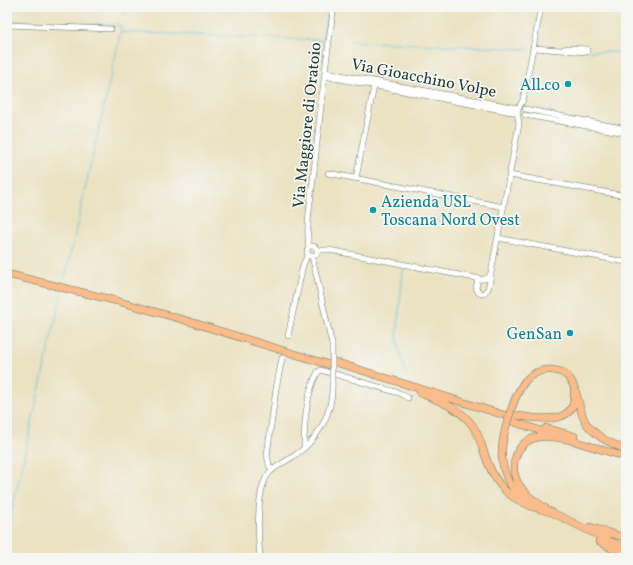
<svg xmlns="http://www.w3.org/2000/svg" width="633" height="565" viewBox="0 0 633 565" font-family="Vollkorn,serif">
<rect width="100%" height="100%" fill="#f6f6f2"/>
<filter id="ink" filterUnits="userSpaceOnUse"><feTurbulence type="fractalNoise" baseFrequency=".025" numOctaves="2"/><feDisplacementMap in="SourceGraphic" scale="8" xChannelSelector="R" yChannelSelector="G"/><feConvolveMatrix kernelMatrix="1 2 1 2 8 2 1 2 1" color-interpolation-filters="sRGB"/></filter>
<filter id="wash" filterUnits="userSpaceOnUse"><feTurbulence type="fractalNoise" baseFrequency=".012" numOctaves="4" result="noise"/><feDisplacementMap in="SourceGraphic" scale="16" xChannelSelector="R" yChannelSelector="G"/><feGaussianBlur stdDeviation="0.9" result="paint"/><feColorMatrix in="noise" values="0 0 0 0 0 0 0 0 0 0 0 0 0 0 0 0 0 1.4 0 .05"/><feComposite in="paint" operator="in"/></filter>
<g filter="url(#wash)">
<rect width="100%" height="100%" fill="#ebe2c2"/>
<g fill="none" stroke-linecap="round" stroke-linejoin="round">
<path stroke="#5cc3d9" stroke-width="1" d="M125,14L126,7
M7,21L120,25L121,29
M121,32L323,40L328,7
M350,41L529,49
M589,51L626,53
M403,269L397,337L399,349L406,375
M65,278L121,31
M7,531L62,291"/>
</g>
</g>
<g filter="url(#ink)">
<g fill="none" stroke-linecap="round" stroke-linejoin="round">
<defs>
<path id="minor" d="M7,25L111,29
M534,48L587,52V49L568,48L564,49
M325,72L518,108
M324,76L517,113
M525,109L626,129
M525,115L626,133
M328,173L504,207
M510,175L626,196
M356,178L374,86
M498,238L626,262
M307 251a5 5 0 1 1 10 0a5 5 0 1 1-10 0Z
M309,247C305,227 312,191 314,171C320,116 325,61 334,7
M317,250H329L480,279C486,280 489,278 491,273L519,124L517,111L523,100L541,7
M312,256L332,345
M478,278L476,288L479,293L483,294L488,289L491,275
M288,336L303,265L308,254
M335,374L399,393L408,398
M304,448C304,424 306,393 318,372L321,370L330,373
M272,470L269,465L267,455L276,389L282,358
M260,558C258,537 256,494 267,476C272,468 283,463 291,458C318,441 334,413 332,381"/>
<path id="highway" d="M7,274L117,301L181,319L330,365
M335,362L507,416
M525,381C532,374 541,369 552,370C580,371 575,406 586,423C596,437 611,443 626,450
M420,393C437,400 455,406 468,420C477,429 480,441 484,452C496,490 512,502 550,512
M513,415C534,418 578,428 574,392
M511,421L551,434
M546,428L574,436
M567,439L626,457
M502,459C504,477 511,491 527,500
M545,508C535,501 524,494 518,483C508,465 517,441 538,437C548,435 561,438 571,440
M547,510L626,549
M590,527L626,538
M599,541L626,557"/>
</defs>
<use href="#minor" stroke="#676" stroke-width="6"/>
<use href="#highway" stroke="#676" stroke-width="8"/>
<use href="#minor" stroke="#fff" stroke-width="5"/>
<use href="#highway" stroke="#f9bc8a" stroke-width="7"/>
<defs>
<path id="minor-bridge" d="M332,345V381"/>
<path id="highway-bridge" d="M502,459C500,439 513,397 525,381"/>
</defs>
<use href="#minor-bridge" stroke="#676" stroke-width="6" stroke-linecap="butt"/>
<use href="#highway-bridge" stroke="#676" stroke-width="8" stroke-linecap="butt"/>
<use href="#minor-bridge" stroke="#fff" stroke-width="5"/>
<use href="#highway-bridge" stroke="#f9bc8a" stroke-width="7"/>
</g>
</g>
<g fill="#0f9aa8" stroke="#f6f6f2" stroke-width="1.5">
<circle cx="568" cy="84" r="4"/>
<circle cx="373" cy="210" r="4"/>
<circle cx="570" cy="333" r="4"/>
</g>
<g text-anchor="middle" stroke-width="3.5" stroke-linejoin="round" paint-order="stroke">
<g font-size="16" fill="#1f3d34" stroke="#f6f6f2">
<text transform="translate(424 77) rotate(11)" y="6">Via Gioacchino Volpe</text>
<text transform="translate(306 125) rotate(-84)" y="6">Via Maggiore di Oratoio</text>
</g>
<g font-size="16" fill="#0d838f" stroke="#f6f6f2" text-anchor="end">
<text x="560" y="90">All.co</text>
<text x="381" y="207" text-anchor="start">Azienda USL<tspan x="381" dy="18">Toscana Nord Ovest</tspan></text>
<text x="562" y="339">GenSan</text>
</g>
</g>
<rect width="633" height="565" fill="none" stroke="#f6f6f2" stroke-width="24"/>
</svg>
